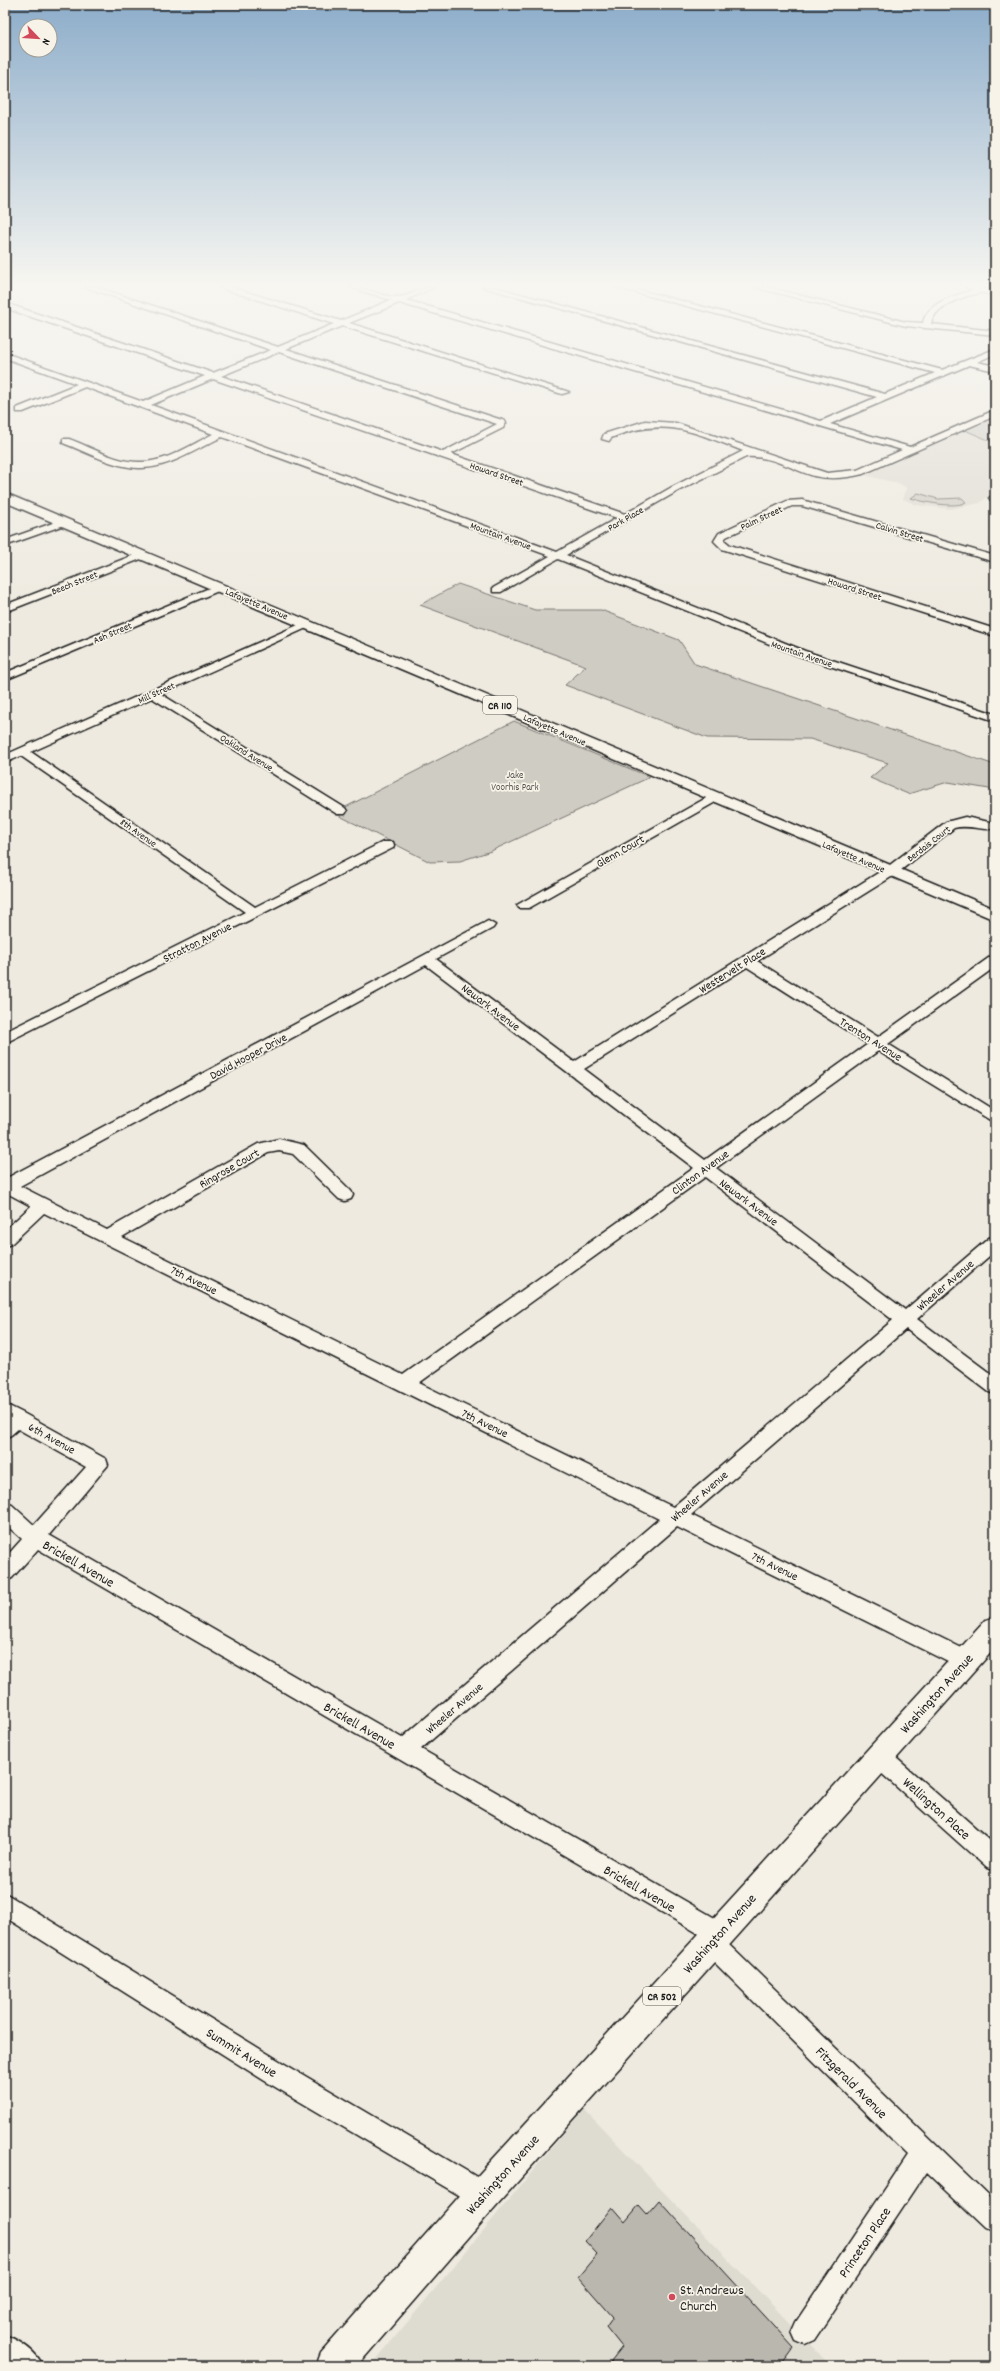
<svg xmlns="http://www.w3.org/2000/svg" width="1000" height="2371" viewBox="0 0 1000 2371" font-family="Dekko,sans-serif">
<rect width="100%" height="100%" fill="#eeeae0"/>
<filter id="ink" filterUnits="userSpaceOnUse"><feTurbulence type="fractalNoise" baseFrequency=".025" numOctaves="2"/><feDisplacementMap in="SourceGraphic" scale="8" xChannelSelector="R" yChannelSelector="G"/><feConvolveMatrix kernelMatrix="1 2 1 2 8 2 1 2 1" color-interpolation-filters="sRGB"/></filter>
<g filter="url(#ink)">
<path fill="#dedbd1" d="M995,416V495L987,497L980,503L950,509L916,505L903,499L907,488L900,484L856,473Z
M584,2109L825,2360L829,2366H371Z"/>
<path fill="#cfccc3" stroke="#767470" d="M995,416V443L958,427Z
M918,493L938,499L962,498L966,502C956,509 922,502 911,498Z
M458,584L535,610H601L679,640L695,664L995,765V790L948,782L908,794L870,778L888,763L810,739L707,738L565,685L586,666L420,605Z
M514,721L650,777L491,851L460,861L430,862L334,813Z"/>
<path fill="#bab7af" stroke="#1c1c1c" d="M659,2200L794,2348L781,2366H607L622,2347L606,2327L613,2317L578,2277L597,2254L585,2241L612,2207L625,2222L639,2205L647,2214Z"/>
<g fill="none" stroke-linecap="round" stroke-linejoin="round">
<defs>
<path id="minor" d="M85,287H96L278,347L334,324L218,287H230L341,321L391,300L350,287C367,287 381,297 397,297C408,298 420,287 434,287L406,300L821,421L877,397L483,287H495L885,394L935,373L616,287H628L942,370L995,349V354L977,362L995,366V371L969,365L830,424L910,447L995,410V416L863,474C847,478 831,480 814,476C791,469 770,455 746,457L678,491L566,555L805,651L995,714V721L797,655L558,559L501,592H493V588L550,556L222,437C196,449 168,469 139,468C112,467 87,452 63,443V439H69C91,447 115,462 139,462C165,463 191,445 213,434L85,387L23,412H17V408L77,384L5,358V353L143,402L205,376L5,308V303L213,373L271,350ZM399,303L902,450L857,470L827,473L676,423L645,421L604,434L602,439L609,441L611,438C663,416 694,432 743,451L672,487L625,514L451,454L503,428L506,423L505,421L286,349L342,326L562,394L569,392L349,323ZM279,352L497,424L443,452L221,376ZM213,379L617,518L557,552L151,405Z
M754,287H767L906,322L923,323C927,302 955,296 973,290L966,287H978L995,292V296C990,295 984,292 980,293C963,296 934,306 931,324L995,331V335L906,326Z
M994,495L995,501L991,500L989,498Z
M802,500L995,556V562L802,506H792L726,537L724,540L730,545L995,629V636L722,549L714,541L719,533L787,501Z
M64,519L69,522L67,524L5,546V540Z
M142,552L147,555L146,557L5,612V605Z
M219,584L224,587L223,589L5,680V673Z
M307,621L312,624L311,626L161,694L345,808L347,811L345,814H337L152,698L31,752L255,907L383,842H393L394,845L393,848L5,1043V1032L245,912L21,756L5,763V755Z
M715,793L719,794L721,797L719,800L529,908H519L517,905Z
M965,817L994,823L995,828C986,832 969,824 954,828L896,874L757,961L878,1037L990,957L995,956V967L888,1044L995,1111V1123L878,1051L716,1168L905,1310L989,1238L995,1236V1251L917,1319L995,1377V1394L989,1392L906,1329L691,1515L972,1653L975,1660L972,1667L965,1670L958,1667L677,1527L421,1749L727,1925L731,1933L726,1942L995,2202V2233L986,2229L926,2172L814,2340L805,2344L796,2340L792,2331L796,2322L908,2155L702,1950L698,1942L701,1935L38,1549L12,1578L5,1581V1558L22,1539L5,1524V1503L12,1505L34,1525L86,1467L18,1429L11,1435L5,1438V1404L23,1413L106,1459L108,1465L49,1535L402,1738L659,1519L44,1213L11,1244L5,1246V1230L31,1206L5,1192V1179L488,921L495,925L493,928L436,959L574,1062L886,868L946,822ZM426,965L694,1168L403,1375L122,1237L268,1153L279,1151L293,1154L339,1199L345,1201L351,1199L353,1195L351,1191L304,1145L279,1139L258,1144L107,1230L20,1186ZM747,967L868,1044L705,1160L584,1069ZM705,1177L893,1320L673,1507L419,1383Z
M878,1746L886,1749L995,1845V1871L987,1868L870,1763L867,1756L870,1749Z
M5,1893L283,2063L492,2186L496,2195L492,2204L483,2208L474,2204L265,2081L5,1917Z
M5,2335C20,2341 36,2351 43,2366L5,2365Z"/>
<path id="major" d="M5,493L995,909V920L5,502Z
M995,1617V1648L495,2207L357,2366H316L321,2353L471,2183L986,1620Z"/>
</defs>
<use href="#minor" stroke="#1c1c1c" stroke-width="3"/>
<use href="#major" stroke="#1c1c1c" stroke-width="3"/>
<use href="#minor" fill="#f7f3e8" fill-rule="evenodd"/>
<use href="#major" fill="#f7f3e8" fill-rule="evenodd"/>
</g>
</g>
<linearGradient id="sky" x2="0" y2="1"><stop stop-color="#8dadca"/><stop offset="0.46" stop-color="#f7f6f1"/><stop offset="1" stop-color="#f7f6f1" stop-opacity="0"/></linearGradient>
<rect width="1000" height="619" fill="url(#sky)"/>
<circle fill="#d1495b" stroke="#f7f3e8" stroke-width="1.5" cx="672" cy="2297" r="4"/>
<g text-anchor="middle" stroke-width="3.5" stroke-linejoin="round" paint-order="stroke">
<g font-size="10" fill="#1c1c1c" stroke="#f7f3e8">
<text transform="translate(497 473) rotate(19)" y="4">Howard Street</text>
<text transform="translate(761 517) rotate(-25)" y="4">Palm Street</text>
<text transform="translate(625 518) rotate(-30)" y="4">Park Place</text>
<text transform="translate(900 531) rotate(17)" y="4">Calvin Street</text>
<text transform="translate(501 535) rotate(20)" y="4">Mountain Avenue</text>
<text transform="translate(74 582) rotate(-22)" y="4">Beech Street</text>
<text transform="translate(855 588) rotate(18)" y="4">Howard Street</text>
<text transform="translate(257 603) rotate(23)" y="4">Lafayette Avenue</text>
<text transform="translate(112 632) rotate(-23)" y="4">Ash Street</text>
<text transform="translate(802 653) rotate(19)" y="4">Mountain Avenue</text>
<text transform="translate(156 692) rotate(-24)" y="4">Mill Street</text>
<text transform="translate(555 729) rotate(23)" y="4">Lafayette Avenue</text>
<text transform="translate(247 752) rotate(32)" y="4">Oakland Avenue</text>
<text transform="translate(139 832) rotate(35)" y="4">8th Avenue</text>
<text transform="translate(928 843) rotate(-38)" y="4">Berdais Court</text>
<text transform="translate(854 856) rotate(23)" y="4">Lafayette Avenue</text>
</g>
<g font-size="10" fill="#52514e" stroke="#f7f3e8">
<text x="515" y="778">Jake<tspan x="515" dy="12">Voorhis Park</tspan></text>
</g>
<g fill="#f7f3e8" stroke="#5e5c59" stroke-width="1">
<rect x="483" y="696" width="34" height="18" rx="3"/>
<rect x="643" y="1987" width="38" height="18" rx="3"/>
</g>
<g font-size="11" font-weight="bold" fill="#1c1c1c">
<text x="500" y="709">CR 110</text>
<text x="662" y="2000">CR 502</text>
</g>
<g font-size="12" fill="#1c1c1c" stroke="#f7f3e8">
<text transform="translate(620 851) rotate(-30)" y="4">Glenn Court</text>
<text transform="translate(197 942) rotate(-27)" y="4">Stratton Avenue</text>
<text transform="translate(732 970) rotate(-32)" y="4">Westervelt Place</text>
<text transform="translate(491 1007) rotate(37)" y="4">Newark Avenue</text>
<text transform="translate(871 1039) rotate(32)" y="4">Trenton Avenue</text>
<text transform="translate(248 1056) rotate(-28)" y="4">David Hooper Drive</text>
<text transform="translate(229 1168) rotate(-30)" y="4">Ringrose Court</text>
<text transform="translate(700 1172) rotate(-36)" y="4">Clinton Avenue</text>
<text transform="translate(749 1202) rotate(37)" y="4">Newark Avenue</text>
<text transform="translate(194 1280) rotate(26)" y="4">7th Avenue</text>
<text transform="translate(945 1285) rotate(-41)" y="4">Wheeler Avenue</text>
<text transform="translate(485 1423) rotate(26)" y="4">7th Avenue</text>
<text transform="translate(52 1438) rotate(29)" y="4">6th Avenue</text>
<text transform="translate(699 1496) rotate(-41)" y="4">Wheeler Avenue</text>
<text transform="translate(775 1566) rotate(26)" y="4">7th Avenue</text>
<text transform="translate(454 1708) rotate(-41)" y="4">Wheeler Avenue</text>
</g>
<g font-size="14" fill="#1c1c1c" stroke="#f7f3e8">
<text transform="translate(79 1563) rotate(30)" y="5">Brickell Avenue</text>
<text transform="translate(936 1693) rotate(-48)" y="5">Washington Avenue</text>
<text transform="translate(360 1725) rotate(30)" y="5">Brickell Avenue</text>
<text transform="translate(937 1808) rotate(42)" y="5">Wellington Place</text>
<text transform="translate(640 1888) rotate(30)" y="5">Brickell Avenue</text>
<text transform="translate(719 1933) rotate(-48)" y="5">Washington Avenue</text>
<text transform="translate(242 2052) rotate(32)" y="5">Summit Avenue</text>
<text transform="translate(852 2082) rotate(45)" y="5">Fitzgerald Avenue</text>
<text transform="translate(502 2174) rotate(-48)" y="5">Washington Avenue</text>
<text transform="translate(864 2242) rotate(-56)" y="5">Princeton Place</text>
</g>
<g font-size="14" fill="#1c1c1c" stroke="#f7f3e8" text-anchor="start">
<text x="680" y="2294">St. Andrews<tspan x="680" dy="16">Church</tspan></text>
</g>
</g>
<rect width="1000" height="2371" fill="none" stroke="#f7f3e8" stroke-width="20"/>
<rect x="10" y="10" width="980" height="2351" fill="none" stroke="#1c1c1c" stroke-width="1.5" filter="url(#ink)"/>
<g transform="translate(38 38) rotate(115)"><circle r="19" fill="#f7f3e8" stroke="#9f9d96"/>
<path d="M0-3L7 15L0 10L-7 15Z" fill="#d1495b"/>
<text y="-6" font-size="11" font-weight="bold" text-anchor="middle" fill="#1c1c1c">N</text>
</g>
</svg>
